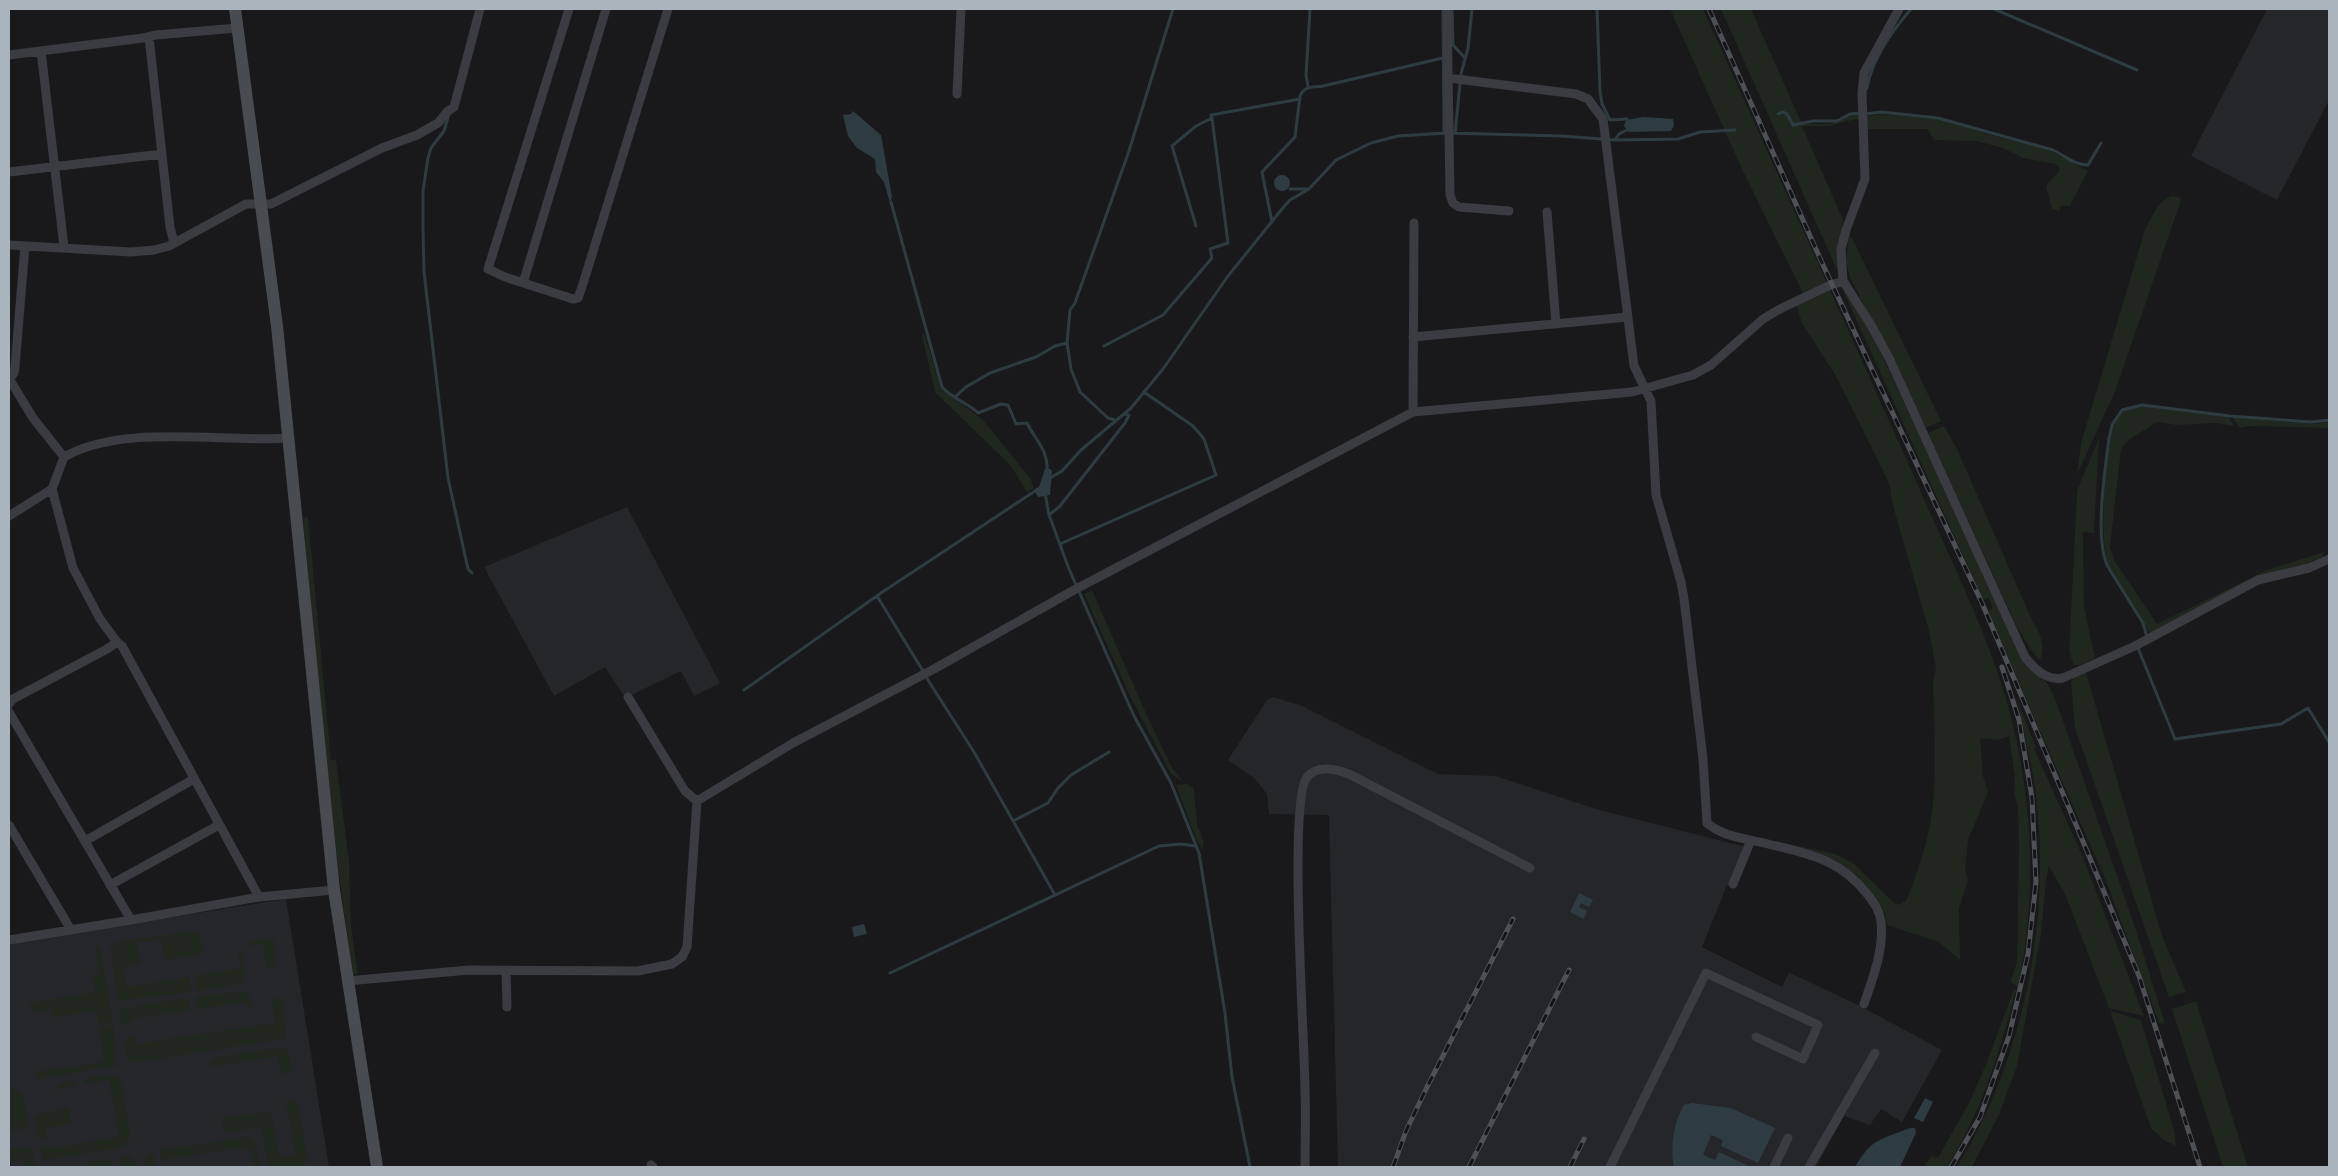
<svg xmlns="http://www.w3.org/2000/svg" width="2338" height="1176" viewBox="0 0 2338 1176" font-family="Inter,sans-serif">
<rect width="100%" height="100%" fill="#19191b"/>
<path fill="#252629" d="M2267,9H2329V100L2277,200L2191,156Z
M627,507L720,683L694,696L681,671L625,698L605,667L554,696L484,567Z
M1273,697L1302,706L1438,774L1495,776L1603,811L1746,847L1729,886L1727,885L1702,947L1782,987L1789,973L1803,979L1860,1006L1942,1050L1902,1122L1881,1109L1870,1125L1844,1116L1816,1167H1338L1329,815L1269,814L1267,794L1254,778L1228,760L1267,700Z
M286,899L329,1167H9V943Z"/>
<path fill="#1f271f" d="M1670,9H1703L1827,283L1803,293L1742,169Z
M1721,9H1751L1802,124H1830L1850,115L1860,114V118L1829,126H1802L1843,220L1838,249V272Z
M1881,114L1938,119L1962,125L1984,133L2029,144L2053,152L2088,171L2070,206H2061L2060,211L2052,209L2046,186L2060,170L2056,164L2023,158L2003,148L1977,141L1934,140L1927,129H1867V116Z
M2172,196L2180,197L2181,200L2116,389L2077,475L2081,443L2145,230C2152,217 2157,201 2172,196Z
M1849,235L1853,240L1941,421L1926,428L1850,277L1846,261Z
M1829,288C1862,361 1895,433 1927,506C1956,570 1987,634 2007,702C2033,794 2038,893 2018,987L2010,982L2017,962L2019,847L2018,808L2014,791L2015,778L2009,736L1998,740L1980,738L1983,776L1988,792L1968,840L1965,867L1968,881L1959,908L1960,960L1939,942L1887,925L1885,913L1866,886L1856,875L1836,861L1727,831L1835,854L1853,863L1893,902L1899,905L1906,901C1917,873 1928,843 1932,812C1937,769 1934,725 1933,681L1936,668L1929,631L1892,502L1890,485L1836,376L1802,323L1796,305Z
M1842,288L1869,328L1980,563L2039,675L2048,684L2056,701L2137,933L2165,1024L2159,1023L2106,881L1991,619L1988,611L1993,608L1989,598L1983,600Z
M924,333L941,389L983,420L1030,478L1034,488L1027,492L1011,466L935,392L922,335Z
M2141,406L2229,417L2234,426L2215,423L2177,425L2157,422L2127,441L2121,449L2110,547L2114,560L2157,624L2267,570L2324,552L2322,557L2299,567L2274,572L2151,635L2109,567C2098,543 2105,454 2113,428C2115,421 2119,416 2123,411Z
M2232,417L2311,424L2329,422V428L2249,426L2240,428Z
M1944,426L1957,449L2031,618C2039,632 2047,645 2040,660L2036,657L2018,629L1928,433Z
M2099,438L2094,533L2083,532L2084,607L2095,658L2080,665H2074L2069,652L2077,491Z
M308,517L331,760H336L349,861L351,926L358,974H353C330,823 317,671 303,519Z
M1092,590L1144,709L1171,766L1183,782L1171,774L1130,696L1084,594Z
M2085,669L2162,936L2186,992L2169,997L2075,728L2071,683L2074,677Z
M2016,698L2036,747L2034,749L2082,855L2144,1016L2109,1008L2065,894L2049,866L2046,881L2041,934L2017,1066L1999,1115L1973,1165L1971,1167H1957C2025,1057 2052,916 2035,787C2030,757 2023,728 2016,698Z
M1187,784L1194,789L1197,824L1204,842L1202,850L1197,841L1176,785Z
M194,931L199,934L204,953L165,960L161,939L137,943L140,964L123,967L126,987L189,977L191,992L118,1001L111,949L112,945L117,942Z
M273,938L277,965L267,968L263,944L251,946L250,942Z
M95,946H100L113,1022L99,1024L96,1011L52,1017L50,1009L32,1012L30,1003L95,992L93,974L99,973Z
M238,951L243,955L245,977L243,983L197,991L195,976L241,968Z
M2014,989L2016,990C2000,1052 1981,1113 1947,1167H1924L1931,1156L1938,1158L1970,1101L1987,1062Z
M242,991L249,995L251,1007L249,1011L247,1002L198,1009L196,997Z
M185,998L188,1000L190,1010L132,1019V1025H122L120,1011L122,1009Z
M272,998H280L282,1000L286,1038L133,1063L127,1058L124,1040L134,1036L136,1044L275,1023Z
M2196,1001L2248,1167H2223L2172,1009Z
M2110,1011L2141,1020L2174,1130L2176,1146L2164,1140L2151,1128Z
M113,1025L116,1066L37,1079L36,1072L104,1062L100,1027Z
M276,1048L287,1050L293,1072L282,1074L278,1056L211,1067L210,1061L216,1058Z
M110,1075L116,1076L122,1083L130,1135L126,1144L119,1148L43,1160L40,1150L42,1146L48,1145L49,1149L119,1137L109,1080L85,1084L84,1081L88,1078Z
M71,1081L77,1086L57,1089L61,1083Z
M9,1088L22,1092L29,1128L9,1130Z
M297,1100L307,1158L303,1167H269L261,1127L224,1132L222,1118L271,1111L279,1157L296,1154L286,1102Z
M68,1108L71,1124L45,1128L46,1138L40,1140L38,1138L34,1115Z
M248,1137L253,1138L256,1144L260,1167H254L251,1148L239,1150L238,1148L161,1160L162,1150Z
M28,1147L33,1152L35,1167H26L24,1159L9,1162V1150Z
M149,1153L153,1154L155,1167H146L145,1160Z
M128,1156L132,1159L136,1167H122L121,1159Z
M109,1159L113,1167H87L89,1161Z"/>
<path fill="#2e3c41" d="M853,111L881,135L892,197L890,203L884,182L876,172L875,159L857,148L848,136L843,115L851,114Z
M1643,117L1673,119L1674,125L1671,131L1629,132L1624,126L1626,120Z
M1274 183a8 8 0 1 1 16 0a8 8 0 1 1-16 0Z
M1045,469H1050L1052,471L1050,495L1038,497L1034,490L1039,487Z
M1579,893L1593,900L1589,907L1581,903L1579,907L1587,911L1584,919L1570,912Z
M864,924L867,934L854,937L852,927Z
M1925,1098L1933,1102L1923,1122L1914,1118Z
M1692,1103L1731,1108L1775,1128L1758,1163L1721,1146L1723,1140L1711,1135L1703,1155L1715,1160L1719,1152L1751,1167H1674C1670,1147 1673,1124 1684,1105Z
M1910,1128H1915L1916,1133L1900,1167H1855C1872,1138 1880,1140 1910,1128Z"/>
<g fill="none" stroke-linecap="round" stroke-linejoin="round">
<path stroke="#2e3c41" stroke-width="3" d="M1443,9L1444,133
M1452,9L1453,45L1465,58
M1597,9L1600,91L1602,104L1610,120L1627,119
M1994,9L2137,70
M1308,86L1306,75L1310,9
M1867,88C1872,59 1892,31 1911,9
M449,114L444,131L431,148L428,158L423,191V227L424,272L448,478L468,569L472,573
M1778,114L1783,112L1787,114L1793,125L1813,121H1837L1850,114L1860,113
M1865,114L1881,112L1938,118L2053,150C2064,155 2076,166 2088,165L2101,143
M1455,133L1461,74L1468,48L1472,9
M1615,140L1619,134L1627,130
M1290,189H1308
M891,202L942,387C951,398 968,403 978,413L1001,404L1008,405L1016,424L1027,423C1035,440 1049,450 1047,472
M1272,222L1262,172L1295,137L1300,96C1305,85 1312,88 1323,86L1443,58
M1196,226L1172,146L1196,126L1212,118L1211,115L1300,99
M1067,343L1071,369L1080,392L1108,418L1115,420
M1104,346L1163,315L1212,258L1210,249L1228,243L1212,118
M956,396L966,387L990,373L1036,357L1055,346L1067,343L1070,310L1075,303L1129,151L1173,9
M1050,478L1062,471L1081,450L1131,408L1163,369L1228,276L1282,209L1290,200L1309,189L1336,160L1371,143L1398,136L1446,133L1561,136L1615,140L1678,139L1700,132L1735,130
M1045,493L1049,515L1069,569L1134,716L1171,783L1199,853L1225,1013L1232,1077L1250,1167
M1049,515L1060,506L1125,423L1129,415L1125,414
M1060,544L1216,475L1204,439L1193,426L1144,392
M877,596L923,671
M2147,637L2143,623L2108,567C2094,538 2105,471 2109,438L2112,425L2122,410L2142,405L2230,416L2311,422L2329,420
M2140,647L2138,648L2175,739L2281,724L2308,708L2329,742
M926,677L974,752L1055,895
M744,690L881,593L1038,489
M1013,821L1048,803L1058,788L1071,775L1109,752
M890,973L1159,846L1181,844L1195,846"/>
<path stroke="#3a3c41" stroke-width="9" d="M569,9L488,269L505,277L573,299L578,298L582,287L668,9
M1447,9L1450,195L1453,203L1459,207L1509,211
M149,37L170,227L174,243
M41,51L64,247
M9,55L143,38L156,35L237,28
M1448,78L1576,94L1588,99L1603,119L1634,366L1651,401L1656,495L1681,582L1684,599L1703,759L1707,823C1723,837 1748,839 1768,844C1809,854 1840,859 1868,895C1874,903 1880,911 1881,922C1884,949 1873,978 1864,1004
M957,94L961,9
M9,172L162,154
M1547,212L1556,324
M1414,223L1413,412L1632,392L1693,375L1711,365L1763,319L1778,310L1826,287L1843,281L1841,249L1846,230L1865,179L1862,93L1864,73L1899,9
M9,245L131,252L154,250L169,246L246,204H271L382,148L417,135L438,123L448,111L454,107L480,9
M1843,281L1871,325L1889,358L2025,657C2035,669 2046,681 2063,678L2135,646L2258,580L2309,568L2329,559
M523,283L606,9
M1413,337L1628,317
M9,380L14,373L15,367L25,246
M10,380L33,418L64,457
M9,516L52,489
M117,642L122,646L259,897
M628,697L685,791L697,801
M9,704L13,699L107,649L117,642L100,619L73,568L52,489L64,457C124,423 222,443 289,438
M9,712L131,920
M9,825L71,930
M85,841L194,779
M1733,884L1751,840
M110,885L219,825
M9,940L131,920L259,897L334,890
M506,970L507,1007
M347,981L469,970L638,971L672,964L682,957L687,947L697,801L793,743L934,669L1074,590L1413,412
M651,1165L653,1167
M1305,1167C1305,1142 1306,1117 1305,1091C1305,1045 1288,801 1307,777C1318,764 1336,769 1349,774L1530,868
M1610,1167L1706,973L1818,1025L1803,1059L1756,1037
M1774,1167L1788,1138
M1809,1167L1875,1053"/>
<path stroke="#484c51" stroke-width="12" d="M235,9L277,326L334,890L377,1167"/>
<defs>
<path id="rail" d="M1709,9L1823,265L1982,603L2064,796L2139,976L2200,1167
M1393,1167L1406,1131L1427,1087L1513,919
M1469,1167L1569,970
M1570,1167L1584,1139
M1951,1167L1980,1117L2009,1036L2028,954L2036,882L2032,798L2019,720L2002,667"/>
</defs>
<use href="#rail" stroke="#4d5156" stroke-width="5"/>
<use href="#rail" stroke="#141417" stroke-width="3" stroke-dasharray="9" stroke-linecap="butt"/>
</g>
<rect width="2338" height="1176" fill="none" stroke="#abb3bc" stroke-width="20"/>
</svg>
